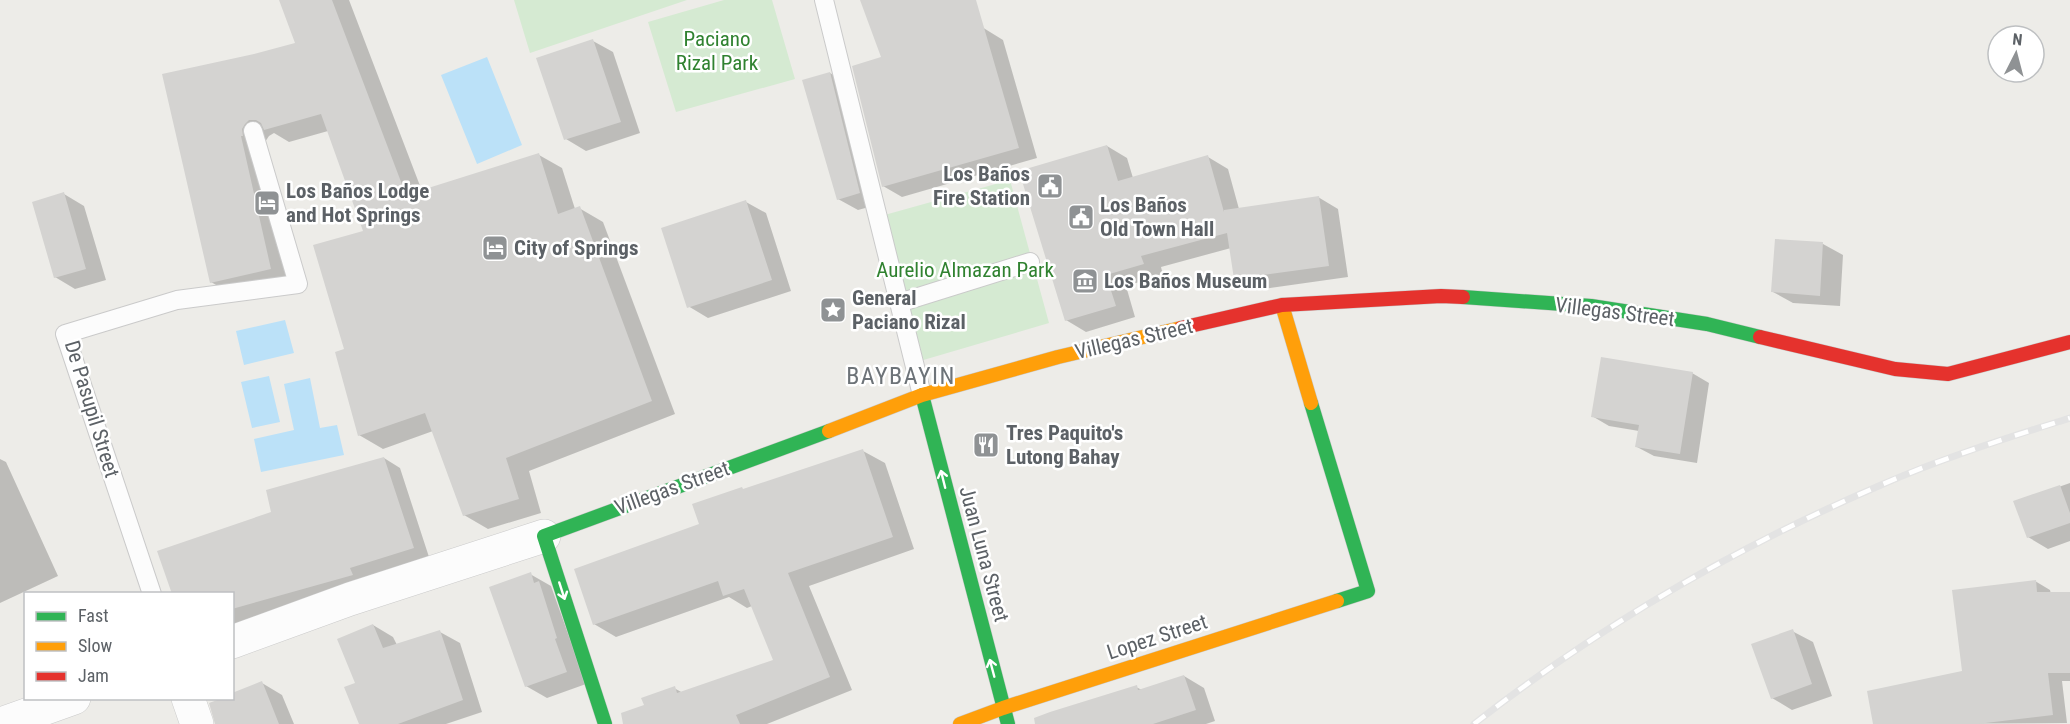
<svg xmlns="http://www.w3.org/2000/svg" width="2070" height="724" viewBox="0 0 2070 724" font-family="'Roboto Condensed',sans-serif">
<rect width="100%" height="100%" fill="#edece8"/>
<path fill="#d5ead2" d="M514,0H687L530,53Z
M724,0H772L795,79L676,112L648,22Z
M1010,180L1049,323L920,361L881,216Z"/>
<path fill="#bbe1f8" d="M487,57L522,145L477,164L441,75Z
M285,320L294,353L244,365L236,331Z
M269,376L280,422L252,428L241,382Z
M310,378L320,428L337,425L344,455L261,472L254,439L294,430L284,384Z"/>
<path fill="#0003" d="M280,0H349L422,191L539,155L562,168L575,209L579,208L603,222L675,414L529,471L541,513L488,529L464,515L433,431L383,449L359,435L346,351L365,232L328,131L289,142L274,133L269,136L265,142L294,282L235,296L211,282L254,56L297,44Z
M861,0H938L1003,40L1037,158L902,197L883,186V58Z
M593,41L613,52L640,133L586,151L566,139Z
M830,73L850,85L880,204L858,210L838,199Z
M1107,146L1127,158L1133,178L1208,157L1228,169L1239,209L1318,197L1338,209L1348,277L1256,290L1236,278L1231,248L1161,267L1163,275L1126,286L1135,317L1086,332L1066,320Z
M64,194L84,206L106,280L75,289L55,277Z
M746,202L766,213L791,291L708,318L688,306Z
M1776,241L1823,244L1843,255L1840,306L1793,303L1773,292Z
M1692,373L1709,383L1697,463L1654,456L1637,447L1639,431L1609,426L1592,416Z
M863,451L885,463L914,549L809,586L852,690L767,724H652L674,688L683,693L775,661L752,606L747,608L729,597L616,637L594,624L701,525L744,490Z
M384,458L400,468L429,557L365,577L368,584L232,635V594L273,513Z
M0,459L6,462L58,576L0,603Z
M2070,483V541L2048,549L2028,537L2015,502Z
M530,574L551,586L586,684L547,698L526,686Z
M2035,581L2050,590L2051,594L2070,593V681H2062L2067,723L1875,724L1964,673Z
M373,625L393,637L397,645L440,632L460,643L482,712L446,724H361Z
M1792,631L1813,642L1832,696L1792,710L1772,698Z
M1184,676L1204,688L1215,721L1206,724H1083L1136,687L1142,690Z
M262,683L282,695L294,724H217L211,704L223,698H232Z"/>
<path fill="#d4d3d1" d="M279,0H332L406,195L539,153L558,214L580,206L652,401L506,458L519,499L463,516L425,413L358,436L335,352L344,349L313,245L363,231L321,114L264,130L261,123L256,120H249L245,124L242,129L243,136H241L271,269L210,283L162,74L254,54L295,43Z
M860,0H976L1019,148L882,187L852,66L881,57Z
M593,39L621,122L564,140L536,58Z
M830,72L860,193L837,200L802,80Z
M1107,145L1118,181L1208,155L1224,212V210L1319,196L1329,266L1234,279L1227,233L1141,256L1144,264L1106,275L1116,306L1065,321L1019,171Z
M64,192L86,269L54,278L32,202Z
M746,200L772,280L687,308L661,228Z
M1775,239L1823,242L1820,296L1771,292Z
M1601,357L1693,372L1680,454L1635,447L1639,425L1591,417Z
M863,449L893,537L788,573L830,677L736,715L740,724H623L621,713L644,705L641,698L675,686L677,693L773,660L744,589L723,596L718,581L593,625L574,569L699,524L692,504L742,487L743,489Z
M384,457L414,548L350,568L353,575L232,609V594H172L157,551L271,512L266,490Z
M2060,485L2070,513V523L2027,538L2013,501Z
M531,572L534,583L539,581L557,638L555,639L567,672L525,687L489,587Z
M2036,580L2037,592H2070V673H2048L2053,715L1977,724H1873L1867,691L1962,671L1952,590Z
M373,624L383,648L440,630L463,700L398,724H359L344,687L355,683L337,639Z
M1793,629L1812,684L1771,699L1751,644Z
M1184,675L1196,710L1153,724H1035L1034,718L1050,712L1137,685L1138,690Z
M262,681L279,724H215L209,703L220,699H232V693Z"/>
<g fill="none" stroke-linecap="round" stroke-linejoin="round">
<defs>
<path id="lane" d="M824,0L922,395
M899,303L1030,262
M152,594L65,334L177,300L298,284L253,131"/>
<path id="street" d="M232,642L350,599L544,536
M188,698L197,724
M1,724L74,698"/>
<path id="fast" d="M1463,297L1591,306L1707,324L1760,337
M922,395L1008,724
M1311,403L1368,591L1337,601
M605,724L544,536L829,431"/>
<path id="slow" d="M1282,305L1311,403
M829,431L922,395L1058,357L1181,328
M960,724L1003,708L1337,601"/>
<path id="jam" d="M1181,328L1282,305L1441,296L1463,297
M1760,337L1895,369L1948,374L2070,342"/>
</defs>
<use href="#lane" stroke="#cacaca" stroke-width="20"/>
<use href="#street" stroke="#cacaca" stroke-width="34"/>
<use href="#fast" stroke="#c9c9c8" stroke-width="15"/>
<use href="#slow" stroke="#c9c9c8" stroke-width="15"/>
<use href="#jam" stroke="#c9c9c8" stroke-width="15"/>
<use href="#lane" stroke="#fcfcfc" stroke-width="18"/>
<use href="#street" stroke="#fcfcfc" stroke-width="33"/>
<use href="#fast" stroke="#30b455" stroke-width="14"/>
<use href="#slow" stroke="#ff9f0a" stroke-width="14"/>
<use href="#jam" stroke="#e5322d" stroke-width="14"/>
<defs>
<path id="rail" d="M1474,724C1598,627 1736,547 1881,485C1942,458 2007,438 2070,418"/>
</defs>
<use href="#rail" stroke="#e3e3e3" stroke-width="7"/>
<use href="#rail" stroke="#fff" stroke-width="4.5" stroke-dasharray="14" stroke-linecap="butt"/>
</g>
<defs><path id="oneway-shaft" d="M-6 0H5M1.5-3L5.5 0L1.5 3" fill="none" stroke-width="1.6" stroke-linecap="round" stroke-linejoin="round" transform="scale(1.5)"/></defs>
<g stroke="#fff">
<use href="#oneway-shaft" transform="translate(943 479) rotate(-104)"/>
<use href="#oneway-shaft" transform="translate(562 591) rotate(72)"/>
<use href="#oneway-shaft" transform="translate(992 668) rotate(-105)"/>
</g>
<defs>
<symbol id="civic-square" viewBox="-11 -11 22 22"><rect x="-9" y="-9" width="18" height="18" rx="4" fill="#8f9294" stroke="#fff"/><path d="M-.6-6.5H3V-4.5H.6V-3L4-1V1h2V6H-6V1h2V-1L-.6-3ZM-1.2 2.5V6h2.4V2.5Z" fill="#fff"/></symbol>
<symbol id="hotel-square" viewBox="-11 -11 22 22"><rect x="-9" y="-9" width="18" height="18" rx="4" fill="#8f9294" stroke="#fff"/><path d="M-6-4.5h1.5V1H6V5H4.5V3h-9V5H-6ZM-4 0a1.8 1.8 0 1 1 3.6 0ZM.5 0V-2.5h3Q6-2.5 6 0Z" fill="#fff"/></symbol>
<symbol id="museum-square" viewBox="-11 -11 22 22"><rect x="-9" y="-9" width="18" height="18" rx="4" fill="#8f9294" stroke="#fff"/><path d="M0-6L6-3V-2H-6V-3ZM-5-1h2V3h-2ZM-1-1h2V3h-2ZM3-1h2V3H3ZM-6 4H6V6H-6Z" fill="#fff"/></symbol>
<symbol id="sight-square" viewBox="-11 -11 22 22"><rect x="-9" y="-9" width="18" height="18" rx="4" fill="#8f9294" stroke="#fff"/><path d="M0-6L1.8-2.2L6-1.7L2.9 1.2L3.7 5.4L0 3.3L-3.7 5.4L-2.9 1.2L-6-1.7L-1.8-2.2Z" fill="#fff"/></symbol>
<symbol id="restaurant-square" viewBox="-11 -11 22 22"><rect x="-9" y="-9" width="18" height="18" rx="4" fill="#8f9294" stroke="#fff"/><path d="M-5-6h1v4h1v-4h1v4h1v-4h1v5L-1.5 .5V6h-2V.5L-5-1ZM5-6V6H3V1.5H1.5Q1.5-4 5-6Z" fill="#fff"/></symbol>
</defs>
<g fill-rule="evenodd">
<use href="#civic-square" x="1035" y="171" width="30" height="30"/>
<use href="#hotel-square" x="252" y="188" width="30" height="30"/>
<use href="#civic-square" x="1066" y="202" width="30" height="30"/>
<use href="#hotel-square" x="480" y="233" width="30" height="30"/>
<use href="#museum-square" x="1070" y="266" width="30" height="30"/>
<use href="#sight-square" x="818" y="295" width="30" height="30"/>
<use href="#restaurant-square" x="971" y="430" width="30" height="30"/>
</g>
<g text-anchor="middle" stroke-width="5" stroke-linejoin="round" paint-order="stroke">
<g font-size="21" fill="#308230" stroke="#fff">
<text x="717" y="46">Paciano<tspan x="717" dy="24">Rizal Park</tspan></text>
<text x="965" y="277">Aurelio Almazan Park</text>
</g>
<g font-size="21" font-weight="bold" fill="#5c6166" stroke="#fff" text-anchor="start">
<text x="1030" y="181" text-anchor="end">Los Baños<tspan x="1030" dy="24">Fire Station</tspan></text>
<text x="286" y="198">Los Baños Lodge<tspan x="286" dy="24">and Hot Springs</tspan></text>
<text x="1100" y="212">Los Baños<tspan x="1100" dy="24">Old Town Hall</tspan></text>
<text x="514" y="255">City of Springs</text>
<text x="1104" y="288">Los Baños Museum</text>
<text x="852" y="305">General<tspan x="852" dy="24">Paciano Rizal</tspan></text>
<text x="1006" y="440">Tres Paquito's<tspan x="1006" dy="24">Lutong Bahay</tspan></text>
</g>
<g font-size="21" fill="#5c6166" stroke="#fff">
<text transform="translate(1615 312) rotate(7)" y="7">Villegas Street</text>
<text transform="translate(1134 339) rotate(-13)" y="7">Villegas Street</text>
<text transform="translate(92 409) rotate(73)" y="7">De Pasupil Street</text>
<text transform="translate(672 488) rotate(-20)" y="7">Villegas Street</text>
<text transform="translate(984 554) rotate(75)" y="7">Juan Luna Street</text>
<text transform="translate(1157 637) rotate(-18)" y="7">Lopez Street</text>
</g>
<g font-size="24" letter-spacing="1.5" fill="#6d7378" stroke="#fff">
<text x="901" y="384">BAYBAYIN</text>
</g>
</g>
<rect x="24" y="592" width="210" height="108" fill="#ffffff" stroke="#bec0c2" stroke-width="1.5"/>
<rect x="36" y="612" width="30" height="9" fill="#30b455" stroke="#bec0c2" stroke-width="1.5"/>
<text x="78" y="622" font-size="18" fill="#5c6166">Fast</text>
<rect x="36" y="642" width="30" height="9" fill="#ff9f0a" stroke="#bec0c2" stroke-width="1.5"/>
<text x="78" y="652" font-size="18" fill="#5c6166">Slow</text>
<rect x="36" y="672" width="30" height="9" fill="#e5322d" stroke="#bec0c2" stroke-width="1.5"/>
<text x="78" y="682" font-size="18" fill="#5c6166">Jam</text>
<g transform="translate(2016 54) rotate(6)"><circle r="28" fill="#ffffff" stroke="#bec0c2" stroke-width="1.5"/>
<path d="M0-4.5L10 22L0 15L-10 22Z" fill="#8f9294"/>
<text y="-9" font-size="16" font-weight="bold" text-anchor="middle" fill="#5c6166">N</text>
</g>
</svg>
